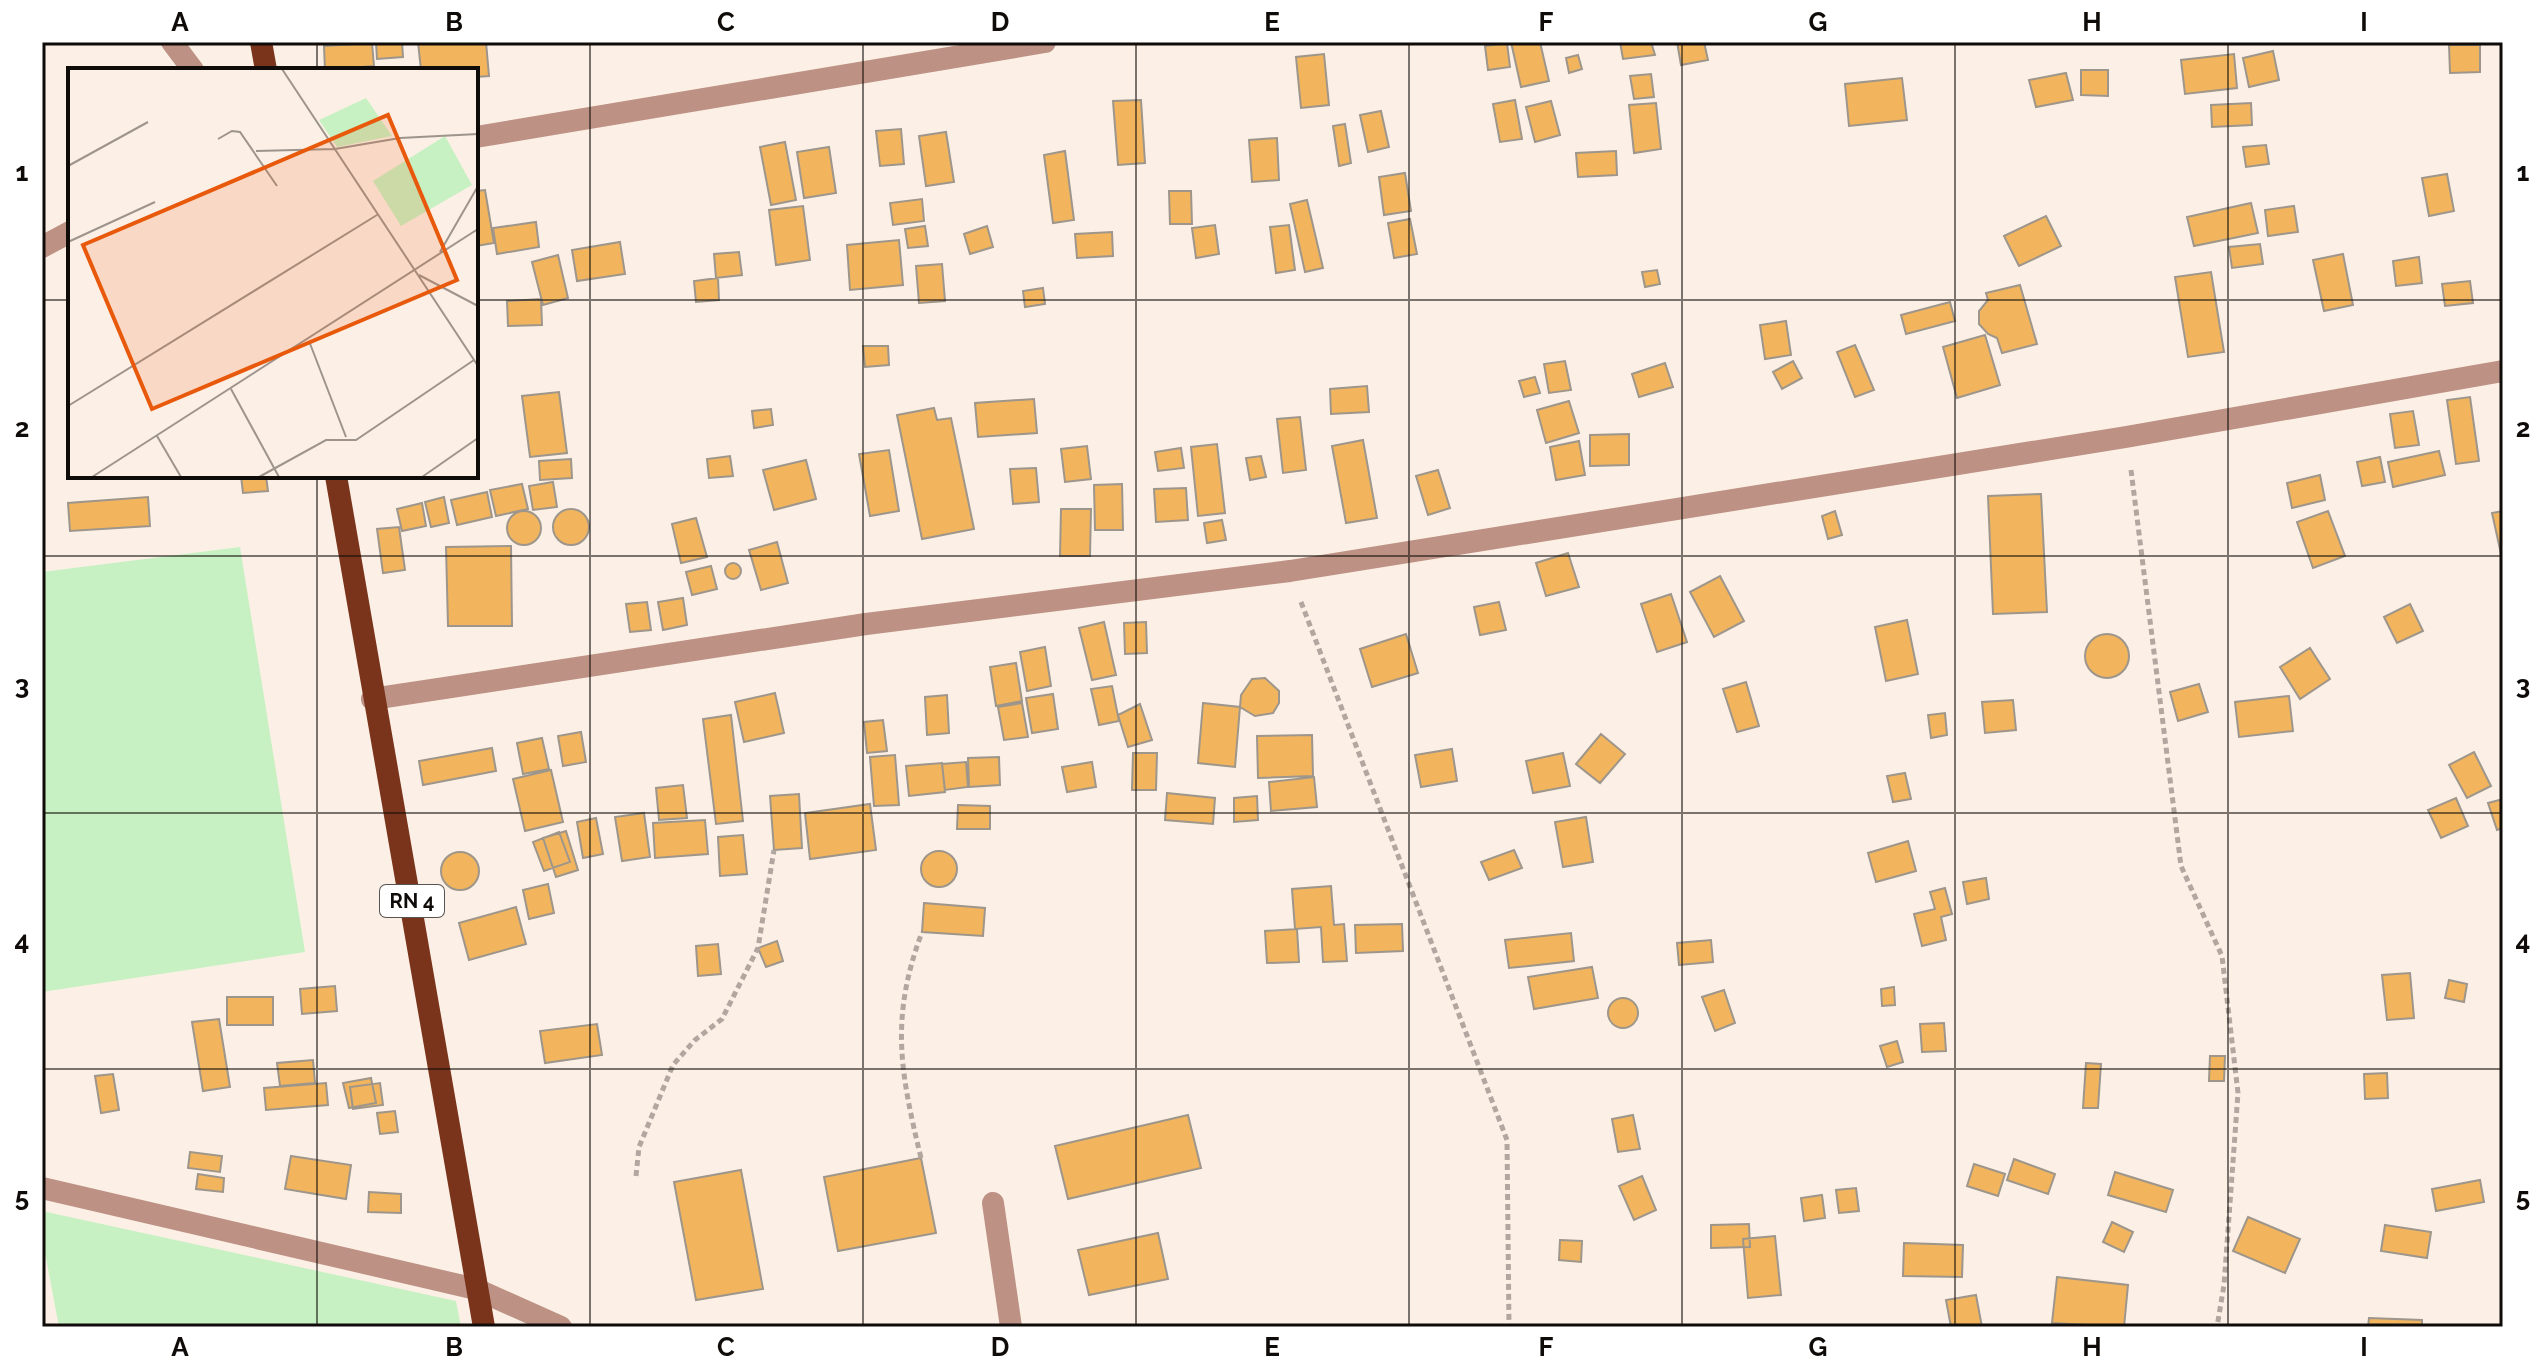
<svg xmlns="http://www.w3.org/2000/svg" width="2545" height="1369" viewBox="0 0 2545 1369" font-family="Raleway,sans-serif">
<rect width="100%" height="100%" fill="#fcf0e6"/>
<path fill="#c7f1c2" d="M240,547L305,952L42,992V572Z
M42,1211L456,1301L461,1327H59L42,1237Z"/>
<path fill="#f2b55e" stroke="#9e968b" stroke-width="2" d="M376,42H402L403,57L377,59Z
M418,42H486L489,76L476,77V70H421Z
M1511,42H1540L1549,81L1521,87Z
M1620,42H1651L1655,55L1623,59Z
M1677,42H1704L1708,60L1681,65Z
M372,43L374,66L325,70L324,46Z
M1507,43L1510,67L1488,70L1485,46Z
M2449,45H2480V72L2450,73Z
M2273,51L2279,80L2249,87L2243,58Z
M1324,54L1329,105L1301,108L1296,57Z
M2234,54L2237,88L2185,94L2181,60Z
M1578,55L1582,69L1569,73L1566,58Z
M2081,70H2108V96L2081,95Z
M2066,73L2073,100L2036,107L2029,80Z
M1651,74L1654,97L1634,99L1630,76Z
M1902,78L1907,120L1849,126L1845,84Z
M1141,100L1145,163L1118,165L1113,101Z
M1515,100L1522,139L1500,142L1493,104Z
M1551,101L1560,135L1535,142L1526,107Z
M1656,103L1661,149L1634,153L1629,105Z
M2251,103L2252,125L2212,127L2211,105Z
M1381,111L1389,147L1368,152L1360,115Z
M1345,124L1351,163L1339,166L1333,126Z
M901,129L904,164L880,166L876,131Z
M946,132L954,182L926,186L919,136Z
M1277,138L1279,180L1252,182L1249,140Z
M785,142L796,200L771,205L760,147Z
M2266,145L2269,164L2246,167L2243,147Z
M829,147L836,193L804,198L797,152Z
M1065,151L1074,220L1053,223L1044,155Z
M1616,151L1617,175L1578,177L1576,153Z
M1405,173L1411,211L1384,215L1379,177Z
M2447,174L2454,211L2429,216L2422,178Z
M485,190L494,243L476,246V191Z
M1169,191H1191L1192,224H1170Z
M922,199L924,221L893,225L890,203Z
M1307,200L1323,268L1305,272L1290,204Z
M2251,203L2258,233L2194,246L2187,217Z
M803,206L810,260L776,265L769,210Z
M2294,206L2298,232L2268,236L2265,210Z
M2046,216L2061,246L2019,266L2004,236Z
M1410,219L1417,254L1394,258L1388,223Z
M536,222L539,247L497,254L493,228Z
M1215,225L1219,254L1196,258L1192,228Z
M1289,225L1295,270L1276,273L1270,227Z
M925,226L928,246L908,248L905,229Z
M987,226L993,247L970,254L964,234Z
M1112,232L1113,256L1077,258L1075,234Z
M899,240L903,285L850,290L847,245Z
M620,242L625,274L577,281L572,250Z
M2260,244L2263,264L2232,268L2229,247Z
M739,252L742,275L716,278L714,254Z
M2343,254L2353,305L2324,311L2313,260Z
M558,255L568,298L543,305L532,262Z
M2419,257L2422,283L2396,286L2393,261Z
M942,264L945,301L919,303L916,266Z
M1657,270L1660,284L1645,287L1642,272Z
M2211,272L2224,352L2188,357L2175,277Z
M718,278L719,300L696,302L694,281Z
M2470,281L2473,303L2445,306L2442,284Z
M2020,285L2037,344L2002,353L1997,338L1988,334L1979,324V311L1988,300L1986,293Z
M1043,288L1045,304L1025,307L1023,291Z
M541,299L542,325L508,326L507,301Z
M1950,302L1955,321L1906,334L1901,315Z
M1786,321L1791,355L1765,359L1760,325Z
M1985,335L2000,385L1957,398L1943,347Z
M1855,345L1874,390L1855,397L1837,352Z
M863,346H888L889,365L865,367Z
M1565,361L1571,390L1549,393L1544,364Z
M1793,361L1802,378L1782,389L1773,372Z
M1665,363L1673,387L1639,397L1632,374Z
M1535,377L1540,393L1524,397L1519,381Z
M1367,386L1369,412L1331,414L1330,389Z
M559,392L567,453L530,457L522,396Z
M2470,397L2479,461L2456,464L2447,400Z
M1034,399L1037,433L978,437L975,403Z
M1569,401L1579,433L1546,443L1537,410Z
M934,408L937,420L951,418L974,529L922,539L897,415Z
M771,409L773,425L754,428L752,411Z
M2413,411L2419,445L2395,448L2390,414Z
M1300,417L1306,470L1283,473L1277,419Z
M1629,434V465L1590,466V435Z
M1363,440L1377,518L1346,523L1332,446Z
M1579,441L1585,475L1556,480L1550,447Z
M1217,444L1225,513L1198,516L1191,447Z
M1087,446L1091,479L1065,482L1061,449Z
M1181,448L1184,468L1158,471L1155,452Z
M889,450L899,511L870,516L859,454Z
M2439,451L2445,475L2393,487L2388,462Z
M730,456L733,476L709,478L707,459Z
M1261,456L1266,477L1250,480L1246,458Z
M2380,457L2385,482L2362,486L2357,462Z
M571,459L572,478L540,480L539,461Z
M806,460L816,499L774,510L763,470Z
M1036,468L1039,502L1013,504L1010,469Z
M1438,470L1450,508L1428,515L1416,476Z
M2320,475L2325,500L2292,508L2287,483Z
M241,476H266L268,491L243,493Z
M553,482L557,507L533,510L529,486Z
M522,484L528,509L496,516L490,490Z
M1122,484L1123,530H1095L1094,485Z
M1186,488L1188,520L1156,522L1154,489Z
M487,492L492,517L457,525L451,500Z
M2041,494L2047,612L1993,614L1988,496Z
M148,497L150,526L70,531L68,503Z
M444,497L449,523L431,527L425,502Z
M422,503L426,526L402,531L397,509Z
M1061,509H1091L1090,556H1060Z
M553 527a18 18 0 1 1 36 0a18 18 0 1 1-36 0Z
M1835,511L1842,535L1828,539L1822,516Z
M2328,511L2345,556L2313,568L2297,522Z
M2503,511V563L2492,513Z
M507 528a17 17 0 1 1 34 0a17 17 0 1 1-34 0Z
M696,518L707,557L681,563L672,524Z
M1222,520L1226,540L1207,543L1204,523Z
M399,527L405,570L383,573L377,529Z
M777,542L788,583L761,590L749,550Z
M511,546L512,626H448L446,547Z
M1568,553L1579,587L1546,596L1536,563Z
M725 571a8 8 0 1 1 16 0a8 8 0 1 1-16 0Z
M711,566L717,589L692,595L686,572Z
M1720,576L1744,621L1714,637L1690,592Z
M1671,594L1687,642L1657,652L1641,604Z
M683,598L687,625L663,630L658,602Z
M647,602L651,630L630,632L626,604Z
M1499,602L1506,630L1480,635L1474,607Z
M2410,604L2423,631L2397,643L2384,617Z
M1907,620L1918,674L1886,681L1875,627Z
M1104,622L1116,675L1092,680L1079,628Z
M1146,622L1147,653L1125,654L1124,623Z
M1406,634L1418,673L1372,687L1360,649Z
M2085 656a22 22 0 1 1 44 0a22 22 0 1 1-44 0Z
M1045,647L1051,686L1027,691L1020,652Z
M2310,648L2330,679L2300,699L2280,667Z
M1016,663L1022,701L996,706L990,667Z
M1265,678L1279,691V703L1273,713L1255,716L1240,707L1241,695L1252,679Z
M1746,682L1759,726L1737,732L1723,689Z
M2199,684L2208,712L2178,721L2170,692Z
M1112,686L1119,721L1099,725L1091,689Z
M775,693L784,733L744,742L735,702Z
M1053,694L1058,729L1032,733L1026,698Z
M947,695L949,733L927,735L925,697Z
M2289,696L2293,731L2239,737L2235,702Z
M2013,700L2016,730L1985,733L1982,702Z
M1022,703L1028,737L1004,740L998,707Z
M1203,703L1240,707L1235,767L1198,763Z
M1140,704L1152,740L1128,747L1118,715Z
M1945,713L1947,735L1931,738L1928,715Z
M731,715L743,821L716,824L703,719Z
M883,720L887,751L867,753L864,722Z
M581,732L586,762L563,766L558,736Z
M1601,734L1625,754L1600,783L1576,764Z
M1312,735L1313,776L1258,778L1257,736Z
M542,738L549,769L523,774L517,743Z
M492,748L496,771L423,785L419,761Z
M1452,749L1457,781L1421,787L1415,755Z
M2474,752L2491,786L2467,798L2449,765Z
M1133,753H1157L1156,790H1132Z
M1563,753L1570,786L1533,793L1526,761Z
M895,755L899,805L874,806L870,757Z
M999,757L1000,785L969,787L968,758Z
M966,762L968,787L945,790L942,764Z
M1092,762L1096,787L1067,792L1062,767Z
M942,763L945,792L909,796L906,766Z
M551,770L563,822L525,831L513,779Z
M1905,773L1911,799L1893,802L1887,776Z
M1314,777L1317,807L1271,811L1269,782Z
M683,785L687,818L659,820L656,788Z
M1167,793L1215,798L1213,824L1165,820Z
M799,794L802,848L774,850L770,796Z
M1257,796L1258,820L1234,822V798Z
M2456,798L2468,826L2441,838L2428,810Z
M2503,799V828L2497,830L2488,803Z
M870,804L876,850L810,859L805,813Z
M958,805L990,806V829H957Z
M644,813L650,857L622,861L615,817Z
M1586,817L1593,862L1563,867L1555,822Z
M596,818L603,854L583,858L577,822Z
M705,820L708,854L655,858L653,823Z
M566,831L578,870L556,877L543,838Z
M559,832L570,862L544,871L533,842Z
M743,835L747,874L720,876L718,837Z
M1908,841L1916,871L1876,882L1868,853Z
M1514,850L1522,868L1489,880L1481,862Z
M921 869a18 18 0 1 1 36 0a18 18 0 1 1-36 0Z
M441 871a19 19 0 1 1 38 0a19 19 0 1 1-38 0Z
M1986,878L1989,899L1967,904L1963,882Z
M548,884L554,913L529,919L523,890Z
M1331,886L1334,925L1344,924L1347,961L1323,962L1321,927L1295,929L1292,889Z
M1945,888L1952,914L1941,917L1946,940L1922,946L1914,914L1935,909L1930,892Z
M924,903L985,908L983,936L922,932Z
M516,907L526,944L469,960L459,923Z
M1402,924L1403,951L1356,953L1355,925Z
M1297,929L1299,962L1267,963L1265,931Z
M1571,933L1574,961L1509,968L1505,940Z
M1711,940L1713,962L1679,965L1677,943Z
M777,941L783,961L766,967L758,948Z
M718,944L721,974L698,976L696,946Z
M1592,967L1598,998L1534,1009L1528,977Z
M2410,973L2414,1018L2387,1020L2382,975Z
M2449,980L2467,984L2464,1002L2445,998Z
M335,986L337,1011L302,1014L300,989Z
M1894,987L1895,1005L1882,1006L1881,989Z
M1724,990L1735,1023L1715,1031L1702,997Z
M227,997H273V1025H227Z
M1608 1013a15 15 0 1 1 30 0a15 15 0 1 1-30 0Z
M219,1019L230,1087L203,1091L192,1022Z
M1944,1023L1946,1051L1922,1052L1920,1024Z
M597,1024L602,1055L545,1063L540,1031Z
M1897,1041L1903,1062L1887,1067L1880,1046Z
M2210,1056H2225L2224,1081H2209Z
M313,1060L315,1083L280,1086L277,1063Z
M2086,1063L2101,1064L2098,1108H2083Z
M2387,1073L2388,1098L2365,1099L2364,1074Z
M113,1074L119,1110L101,1113L95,1076Z
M371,1078L376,1103L349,1108L343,1083Z
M326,1083L328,1105L266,1110L264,1088Z
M380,1083L383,1105L353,1109L350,1087Z
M395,1111L398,1132L380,1134L377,1113Z
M1188,1115L1201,1168L1068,1199L1055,1146Z
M1633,1115L1640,1149L1618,1152L1612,1119Z
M190,1152L222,1156L220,1172L188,1168Z
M291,1156L351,1165L346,1199L285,1189Z
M921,1158L936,1233L838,1251L824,1177Z
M2014,1159L2055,1174L2048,1194L2007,1180Z
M1974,1164L2005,1174L1998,1196L1967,1186Z
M741,1170L763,1289L696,1300L674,1182Z
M2115,1172L2173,1190L2166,1212L2108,1195Z
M198,1174L224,1178L223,1192L196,1189Z
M1642,1176L1656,1210L1634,1220L1619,1186Z
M2480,1180L2484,1202L2436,1211L2432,1189Z
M1856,1188L1859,1211L1839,1213L1836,1190Z
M369,1192L401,1194V1213L368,1212Z
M1822,1195L1825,1218L1804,1221L1801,1198Z
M2248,1217L2300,1239L2285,1273L2233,1251Z
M2112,1222L2133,1232L2124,1252L2103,1242Z
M1749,1224L1750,1247L1711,1248V1225Z
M2385,1225L2431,1232L2427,1258L2381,1251Z
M1158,1233L1168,1279L1089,1295L1078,1250Z
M1775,1236L1781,1295L1748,1298L1743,1239Z
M1560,1240L1582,1241L1581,1262L1559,1260Z
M1904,1243L1963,1245L1962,1277L1903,1276Z
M2057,1277L2128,1285L2124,1327L2052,1323Z
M1976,1295L1982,1327H1951L1946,1300Z
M2369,1318L2422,1320V1327H2368Z"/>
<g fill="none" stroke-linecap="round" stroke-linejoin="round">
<path stroke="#b1a7a0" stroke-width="5" stroke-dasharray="6 4" stroke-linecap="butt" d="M2131,470L2181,866L2222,956L2238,1093L2224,1285L2217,1327
M1301,602L1507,1140L1509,1327
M921,1158C900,1071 890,1018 922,932
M636,1176L639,1147L673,1065L695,1040L722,1019L758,948L774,850"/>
<path stroke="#bd9284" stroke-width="22" d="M993,1203L1011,1327
M476,1289L561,1327"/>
<path stroke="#bd9284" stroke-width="22" d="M172,42L193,70
M476,137L1045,42
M42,247L70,232
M372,699L866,624L1290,571L2126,437L2503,371
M42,1188L476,1289"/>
<path stroke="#7a341c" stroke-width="22" d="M261,42L266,70
M336,476L484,1327"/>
</g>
<path fill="none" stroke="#0f0b08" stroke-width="2" stroke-opacity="0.55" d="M317,42V70M590,42V1327M863,42V1327M1136,42V1327M1409,42V1327M1682,42V1327M1955,42V1327M2228,42V1327M42,300H70M476,300H2503M317,476V1327M42,556H2503M42,813H2503M42,1069H2503"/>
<g text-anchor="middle" stroke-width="8" stroke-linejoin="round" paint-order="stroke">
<rect fill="#fff" stroke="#575452" stroke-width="2" x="380" y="885" width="64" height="32" rx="6"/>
<g font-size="20" font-weight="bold" fill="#0f0b08">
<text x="412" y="908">RN 4</text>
</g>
</g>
<g transform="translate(68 68)">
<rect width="410" height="410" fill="#fcf0e6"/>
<path d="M298,30L324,68L269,79L251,52ZM377,68L404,117L333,158L305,113Z" fill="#c7f1c2"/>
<path fill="none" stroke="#9d948d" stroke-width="2" d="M214,1L410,298M150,71L164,63L172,64L209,118M188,83L267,81L332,70L410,66M0,98L80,54M0,174L87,134M372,184L410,118M351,207L410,238M241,273L278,369M163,321L211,409M0,338L309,147M89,368L113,409M24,409L410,161M191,409L258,372H288L406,292M354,409L410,370"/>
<path fill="#e8590c" fill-opacity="0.15" stroke="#e8590c" stroke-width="4" d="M320,47L389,212L84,341L15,177Z"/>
<rect width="410" height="410" fill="none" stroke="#0f0b08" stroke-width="4"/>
</g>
<rect width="2545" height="1369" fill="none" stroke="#ffffff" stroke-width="88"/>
<rect x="44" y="44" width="2457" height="1281" fill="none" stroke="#0f0b08" stroke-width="3"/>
<g font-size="26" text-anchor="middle" font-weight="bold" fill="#0f0b08">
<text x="180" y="31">A</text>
<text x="454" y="31">B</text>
<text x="726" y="31">C</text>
<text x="1000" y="31">D</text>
<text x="1272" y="31">E</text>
<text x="1546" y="31">F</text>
<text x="1818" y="31">G</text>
<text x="2092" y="31">H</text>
<text x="2364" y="31">I</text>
<text x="22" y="181">1</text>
<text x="2523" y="181">1</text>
<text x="22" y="437">2</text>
<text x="2523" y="437">2</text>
<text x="22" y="694">3</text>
<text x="2523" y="694">3</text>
<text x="22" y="950">4</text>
<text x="2523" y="950">4</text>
<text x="22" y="1206">5</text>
<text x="2523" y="1206">5</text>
<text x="180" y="1356">A</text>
<text x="454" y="1356">B</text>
<text x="726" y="1356">C</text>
<text x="1000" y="1356">D</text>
<text x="1272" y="1356">E</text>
<text x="1546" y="1356">F</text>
<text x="1818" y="1356">G</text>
<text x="2092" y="1356">H</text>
<text x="2364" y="1356">I</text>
</g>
</svg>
